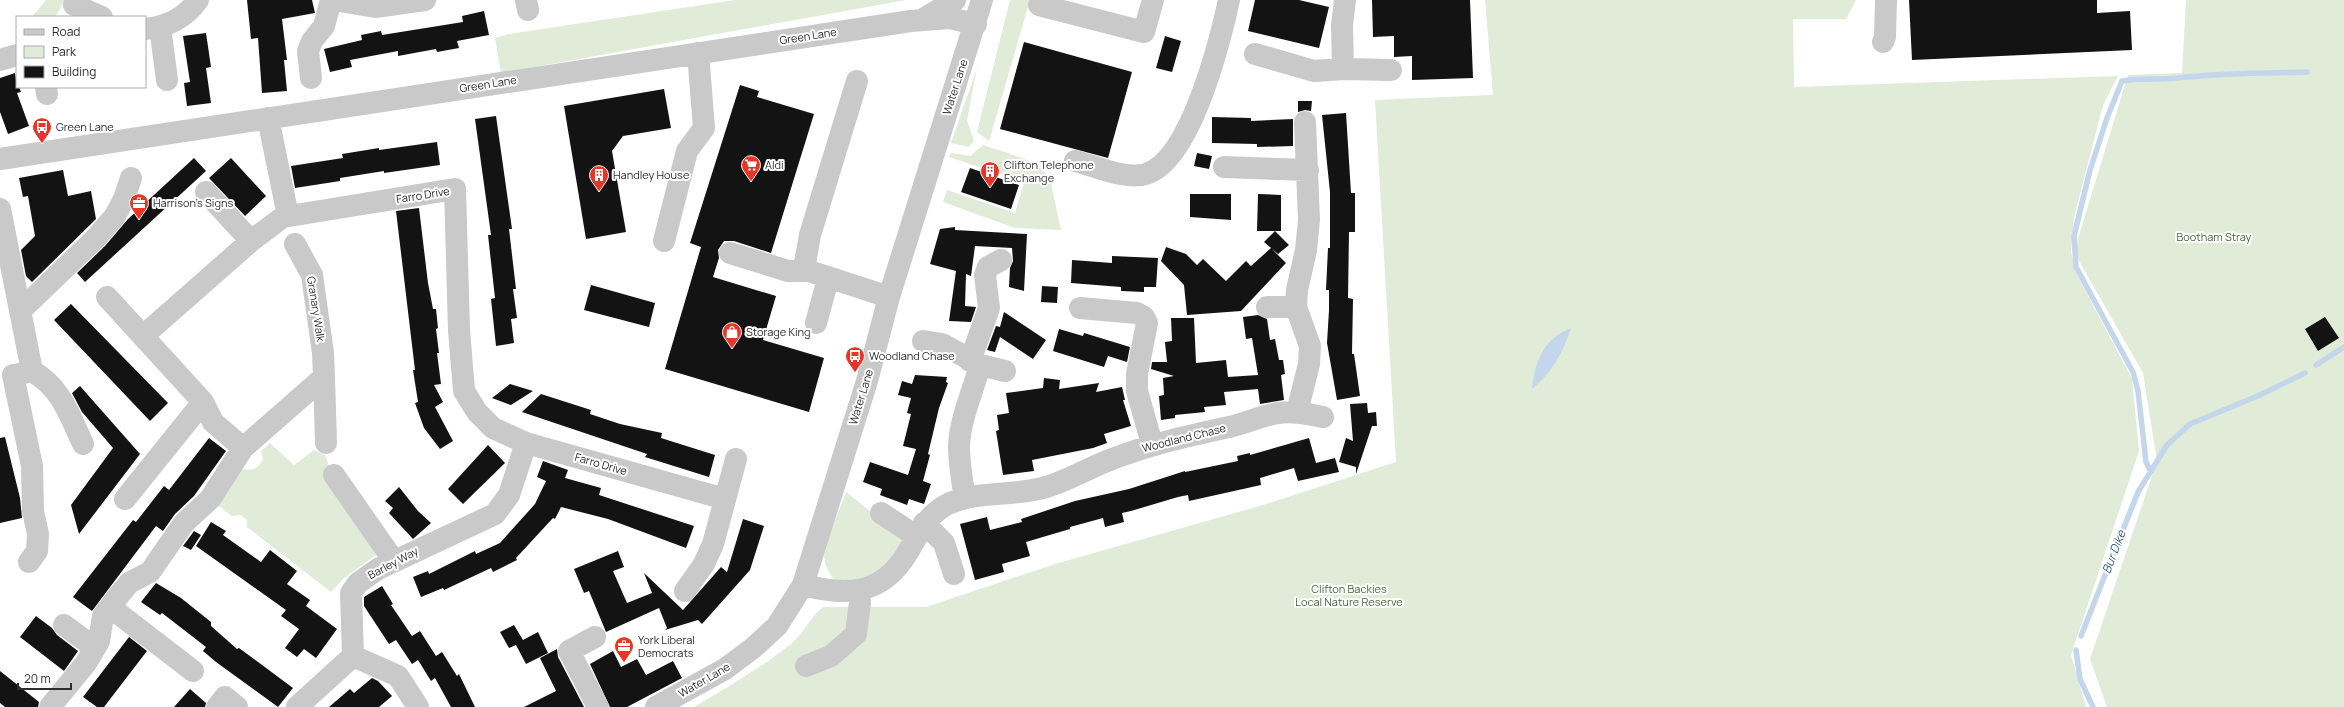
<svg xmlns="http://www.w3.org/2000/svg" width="2344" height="707" viewBox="0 0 2344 707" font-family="Manrope,sans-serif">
<rect width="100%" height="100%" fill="#fff"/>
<path fill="#e0ebd8" d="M46,0H65L55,17H32Z
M735,0H906L501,73L495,38L509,34Z
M1010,0H1030L989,141L977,132Z
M1485,0H1856L1846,19H1793L1794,87L2118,76L2103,105L2074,217L2071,251L2075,271L2132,379L2139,451L2071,655L2086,707H694C728,687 763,667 793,642C805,632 810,617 823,607H926L1055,564L1263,505L1396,462L1375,100L1493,95Z
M2186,0H2344V707H2107L2090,659L2157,461L2143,373L2074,252L2128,75L2182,73Z
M977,68L967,120L974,141L969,147L951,143Z
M983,145C1006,153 1037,159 1050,179L1061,230L1015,228L943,202L947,190L1015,213L1024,182L949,157L951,153L970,156Z
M270,443L294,465L314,450L325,455L339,491L381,551L343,579L331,592L247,527V520L241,515L232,516L219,506L217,498L242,469C253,471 258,469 263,459L261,451Z
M846,492L904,538L897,553L876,575L844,583L833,579L826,566L824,556L831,531Z"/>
<path fill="#c3d6ec" d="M1571,328C1563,353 1552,372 1532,389C1535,361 1543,339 1571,328Z"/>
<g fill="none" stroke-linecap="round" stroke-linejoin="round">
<path stroke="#c3d6ec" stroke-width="5.5" d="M2316,365L2344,347
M2150,470L2146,462L2138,391L2133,372L2076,267L2074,236L2090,170L2107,118L2122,81C2140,78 2159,80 2177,78C2220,73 2264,73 2307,72
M2081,636L2138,492L2167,445L2190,424L2260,395L2305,373
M2076,650L2080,679L2093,707"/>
</g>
<path fill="#131313" d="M247,0H312L315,13L282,19L287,60H284L287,91L262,93L258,38L251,39Z
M1255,0H1299L1329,7L1319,48L1248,31Z
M1372,0H1470L1473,78L1412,80V56L1394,57V36L1373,37Z
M1909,0H2097V13L2130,11L2132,50L1912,60Z
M484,11L489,35L457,41L459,48L437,52L436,49L398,56V51L350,60L352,67L330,72L324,49L362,40L361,35L381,31L382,35L463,22L462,16Z
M206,33L211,67L206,68L211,103L187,106L184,83L190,82L183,36Z
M1165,36L1181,41L1172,72L1156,68Z
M1024,42L1132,72L1108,158L1000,129Z
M15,73L17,87H19L21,92L17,93L29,126L8,134L0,112V78Z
M740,85L759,91L757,97L814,114L771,253L734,241H724L718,250L719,258L713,277L776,296L763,340L824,358L809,412L665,369L701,247L690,243Z
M664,89L671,128L623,136L612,151L626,232L586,239L564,106Z
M1298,101H1312L1311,111L1305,110L1298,112Z
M1346,113L1351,193H1355V232H1349L1348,298L1353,299L1352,354H1354L1360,396L1337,400L1327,343L1329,310V290H1326L1328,248H1330V192L1322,115Z
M496,116L512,229H509L516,289H513L517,318L511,319L514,343L496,346L491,299L495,298L488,235H491L475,119Z
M1212,117L1251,118V121L1293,119V146L1257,147V144L1212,143Z
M437,142L440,165L384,173V171L340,178V181L295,188L291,166L343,158L342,154L379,148V150Z
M1197,153L1212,156L1209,169L1194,166Z
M194,158L206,171L85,282L77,273L105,246L128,219Z
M231,158L266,196L245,216L209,178Z
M970,168L1019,185L1011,209L961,192Z
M63,170L68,196L91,191L96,219L32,282L26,276L21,250L35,236L28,196L23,197L19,178Z
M1190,194H1231V220L1190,217Z
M1258,194L1281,195V231H1257Z
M419,208L428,283L433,309H436L438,328L436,329L439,353H437L441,384L434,385L443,402L435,407L453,441L440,449L424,428L415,403L418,402L413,370H415L396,211Z
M955,227V230L1027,234L1024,291L1009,287L1010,268L1013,261L1012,248L975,246L971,276L966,274L965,306L976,307L971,322L949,321L956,271L930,264L940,229Z
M1275,231L1289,245L1278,254L1264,242Z
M1166,247L1186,254L1197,265L1203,259L1226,281L1246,261L1251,266L1271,248L1286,263L1241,311L1187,315L1184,285L1161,261Z
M1112,256L1158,258L1156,287H1144V292L1121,291V287L1071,283L1072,260L1112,263Z
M591,285L655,303L649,327L584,310Z
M1042,286L1058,287L1057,303L1041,302Z
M71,304L168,403L150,421L54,320Z
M1004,312L1046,340L1033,359L1000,337L995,352L987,350L996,326L1000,327Z
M1258,315L1267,319L1270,340L1275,339L1279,360H1283L1285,374L1281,375L1284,400L1260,404L1258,389L1224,392L1226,405L1204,407L1205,412L1175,415V418L1161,420L1159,396L1164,395L1163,378L1174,376L1151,369L1152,362H1167L1165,342L1172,341L1171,318H1194L1196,363L1226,360L1228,377L1258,375L1252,338L1246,339L1243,317Z
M2325,317L2339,338L2318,351L2305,329Z
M1059,329L1083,336L1084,333L1130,347L1127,362L1108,356L1104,367L1053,351Z
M915,375L947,377L946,382L948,383L939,408L928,454L930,455L923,481L931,484L924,504L909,499L907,505L880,495L882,489L863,482L870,462L908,475L916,449L903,446L911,414L907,413L911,398L898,395L902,381L912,384Z
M1044,378L1060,380L1059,389L1099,383L1096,392L1122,387L1125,400H1123L1131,426L1104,434L1107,443L1093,448L1032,460L1034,471L1003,475L996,431L999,430L997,415L1009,413L1006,393L1043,388Z
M510,384L533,391L511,405L492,398Z
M80,386L140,454L79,534L71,505L113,448L82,412L72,393Z
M541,394L591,410L590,414L620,424L662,433L661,438L715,455L709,477L645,457L647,454L522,412Z
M1367,403L1368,413L1376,412L1377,426H1372L1356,474V467L1339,462L1346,438L1353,441L1350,404Z
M5,437L20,498L22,518L0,523V438Z
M209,438L226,451L194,496L175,514L163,531L156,526L92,611L73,597L133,520L136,522L164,486L169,490Z
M1309,438L1316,463L1335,458L1339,472L1298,481L1294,468L1260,478L1261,485L1189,501L1188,495L1178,497L1131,511L1122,513L1124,522L1105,527L1103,518L1070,527V529L1026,542L1030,556L1002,564L1004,572L975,580L960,524L987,517L990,530L1022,522L1021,519L1075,501L1129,489L1185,471V472L1238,461L1237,456L1250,453V455Z
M488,445L505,463L463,504L448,489Z
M543,461L568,470L565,478L601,488L599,495L694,526L686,548L608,519L561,507L555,519L553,518L516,558L517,560L493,572L491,568L444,590L443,588L421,597L413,577L428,571L429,574L475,551L476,554L500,543L535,504L546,481L537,477Z
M399,487L418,511L431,523L413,539L389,513L393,508L385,501Z
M743,519L764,526L750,570L702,624L698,620L665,630L667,628L659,608L606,632L589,591L584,593L574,569L618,551L624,567L613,571L627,603L652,593L644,573L683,610L721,567L727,572Z
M211,522L226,531L223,535L261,562L270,550L297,571L287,584L310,600L306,606L337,629L316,658L304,649L297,657L285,648L299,629L281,616L286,610L196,546Z
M194,531L201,535L191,550L183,546Z
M156,583L181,598L211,622V626L237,649L239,648L293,688L278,707L216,662L203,651L206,647L162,613L160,615L141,602Z
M382,586L393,604L391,605L412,636L420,631L436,656L442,652L457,676L459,674L475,707H451L435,678L431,681L418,660L412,664L396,640L389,644L364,606V597Z
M36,616L52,628L57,635L78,651L64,671L20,637Z
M514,625L523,640L538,632L548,653L526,664L516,645L509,648L500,632Z
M129,637L147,651L104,707H97L83,697Z
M557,649L558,657L584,707H524L556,691L540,658Z
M613,651L621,667L637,659L646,675L673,661L682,678L627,707H610L590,664Z
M0,671L39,702L38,707H5L0,703Z
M372,678L378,681L392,696L379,707H329L350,689L354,693Z
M190,689L206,703L205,707H174Z"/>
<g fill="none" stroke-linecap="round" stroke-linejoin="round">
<path stroke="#c9c9c9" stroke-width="22" d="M334,0L375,7L425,0
M526,0L528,10
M74,5L102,17
M1039,5L1144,32L1153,0
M925,18L955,0
M160,27L167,80
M145,29C167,27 185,18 198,0
M1883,42L1885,37L1886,0
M1255,54L1314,71L1343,69L1391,70
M0,60L17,55
M1343,69L1342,25L1345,0
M311,78L308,51L312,41L324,26L331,0
M857,81L810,235L805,263L809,271L889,297
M46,87L47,94
M268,118L288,216
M0,159L911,21L949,18L976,24
M1075,161C1096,166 1125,180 1146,174C1191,160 1220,41 1229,0
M1224,167L1308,170
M206,192L251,241
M0,209L32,371
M664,241L687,151L704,128L698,53
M295,244L312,275L323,353L324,377
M730,253L788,271H809
M107,297L203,402L213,422L243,448
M1267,307H1296
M1080,308L1137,313L1144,317L1147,323L1137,374V391L1152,444
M20,311L96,238L115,216L124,199L131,178
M816,323L828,279
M143,336L251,241L283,217L455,189L459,330L464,391L477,412L493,428L526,443L725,499
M923,341L942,344L980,365L1005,371
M970,361L989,308L985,275L988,267L1001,260
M19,374L32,371C61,387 70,416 83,444
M13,375L32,466L33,511L38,534L37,551L29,562
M1297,412L1309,364L1310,346L1296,307L1297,290L1306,250L1309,220L1305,122
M334,475L394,561
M965,498C962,481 959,464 959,446C960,419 973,391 980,365
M125,499L203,402
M881,513L916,536
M924,523L944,543L954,574
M803,585C847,596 882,596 908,552C919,533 928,513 950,503C979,491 1013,496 1043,488C1065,482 1085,470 1107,461C1147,445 1187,436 1229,427C1246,423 1261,416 1278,413C1294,411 1308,414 1323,417
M685,591L704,564L713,544L736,459
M110,607L193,671
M64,625L95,648
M595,637L569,651L598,707
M353,656L398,676L418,707
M806,666L831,656L856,634L860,603L859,591
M50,707L86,663L95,648L99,641L103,616L116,599L129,583L150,572L184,523L210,499L243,448L324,377L326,443
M217,707L225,697L237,707
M297,707L353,656L351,593L358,583L378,569L495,514L509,495L526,443
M656,707L725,669L753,648L777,626L803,585L867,381L889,297L982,0"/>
</g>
<defs>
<symbol id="bus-pin" viewBox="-11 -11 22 30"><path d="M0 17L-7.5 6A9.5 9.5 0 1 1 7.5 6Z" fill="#ea3427" stroke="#fff"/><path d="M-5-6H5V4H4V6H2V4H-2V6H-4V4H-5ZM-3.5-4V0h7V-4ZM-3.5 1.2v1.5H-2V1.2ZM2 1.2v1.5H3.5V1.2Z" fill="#fff"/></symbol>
<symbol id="supermarket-pin" viewBox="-11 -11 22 30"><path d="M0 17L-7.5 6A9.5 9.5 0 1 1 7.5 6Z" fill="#ea3427" stroke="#fff"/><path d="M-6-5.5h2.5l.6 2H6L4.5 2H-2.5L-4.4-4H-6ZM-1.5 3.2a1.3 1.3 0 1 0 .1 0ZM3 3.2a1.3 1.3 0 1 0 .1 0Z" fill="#fff"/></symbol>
<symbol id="building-pin" viewBox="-11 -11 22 30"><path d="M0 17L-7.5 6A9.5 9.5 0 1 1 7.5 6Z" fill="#ea3427" stroke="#fff"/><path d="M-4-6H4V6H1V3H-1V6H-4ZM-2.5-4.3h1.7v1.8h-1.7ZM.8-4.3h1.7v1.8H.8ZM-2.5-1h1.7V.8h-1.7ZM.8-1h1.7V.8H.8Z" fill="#fff"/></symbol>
<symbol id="office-pin" viewBox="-11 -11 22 30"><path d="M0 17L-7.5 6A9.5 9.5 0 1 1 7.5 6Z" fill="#ea3427" stroke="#fff"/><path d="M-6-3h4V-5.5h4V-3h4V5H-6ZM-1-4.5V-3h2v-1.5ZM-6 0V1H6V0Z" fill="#fff"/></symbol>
<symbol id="shop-pin" viewBox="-11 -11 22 30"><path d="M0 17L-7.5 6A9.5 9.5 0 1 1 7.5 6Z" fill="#ea3427" stroke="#fff"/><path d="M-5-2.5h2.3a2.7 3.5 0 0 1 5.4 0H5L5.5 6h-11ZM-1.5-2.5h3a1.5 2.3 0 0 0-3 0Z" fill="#fff"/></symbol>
</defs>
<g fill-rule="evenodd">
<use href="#bus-pin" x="31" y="116" width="22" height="30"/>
<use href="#supermarket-pin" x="740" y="154" width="22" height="30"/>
<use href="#building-pin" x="979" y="160" width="22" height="30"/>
<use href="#building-pin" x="588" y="164" width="22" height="30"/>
<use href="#office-pin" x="128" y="192" width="22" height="30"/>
<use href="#shop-pin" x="721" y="321" width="22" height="30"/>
<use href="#bus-pin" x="844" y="345" width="22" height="30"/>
<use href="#office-pin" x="613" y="635" width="22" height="30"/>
</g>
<g text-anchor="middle" stroke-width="4" stroke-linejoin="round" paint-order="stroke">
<g font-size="11" fill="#2c2c2c" stroke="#fff">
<text transform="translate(808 36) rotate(-9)" y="4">Green Lane</text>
<text transform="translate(488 84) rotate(-9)" y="4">Green Lane</text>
<text transform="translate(955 87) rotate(-72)" y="4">Water Lane</text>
<text transform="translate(423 195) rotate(-9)" y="4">Farro Drive</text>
<text transform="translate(316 309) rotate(81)" y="4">Granary Walk</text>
<text transform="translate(861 397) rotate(-73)" y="4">Water Lane</text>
<text transform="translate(1184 438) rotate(-14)" y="4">Woodland Chase</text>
<text transform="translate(601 464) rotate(16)" y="4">Farro Drive</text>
<text transform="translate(393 563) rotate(-28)" y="4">Barley Way</text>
<text transform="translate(704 680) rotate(-30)" y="4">Water Lane</text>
</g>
<g font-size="11" fill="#2c2c2c" stroke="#fff" text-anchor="start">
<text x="56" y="131">Green Lane</text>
<text x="765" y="169">Aldi</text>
<text x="1004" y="169">Clifton Telephone<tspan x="1004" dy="13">Exchange</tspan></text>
<text x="613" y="179">Handley House</text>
<text x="153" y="207">Harrison's Signs</text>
<text x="746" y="336">Storage King</text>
<text x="869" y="360">Woodland Chase</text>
<text x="638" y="644">York Liberal<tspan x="638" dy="13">Democrats</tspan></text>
</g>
<g font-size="11" fill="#486839" stroke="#fff">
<text x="2214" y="241">Bootham Stray</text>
<text x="1349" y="593">Clifton Backies<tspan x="1349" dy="13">Local Nature Reserve</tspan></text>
</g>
<g font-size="12" font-style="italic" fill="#386190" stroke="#fff">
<text transform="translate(2114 552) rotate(-69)" y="4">Bur Dike</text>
</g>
</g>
<rect x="16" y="16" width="130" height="72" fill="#ffffff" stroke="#ababab"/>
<rect x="24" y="29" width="20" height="6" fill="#c9c9c9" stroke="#ababab"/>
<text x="52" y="36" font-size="12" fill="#2c2c2c">Road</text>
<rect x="24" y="46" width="20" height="12" fill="#e0ebd8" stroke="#ababab"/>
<text x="52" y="56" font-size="12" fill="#2c2c2c">Park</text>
<rect x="24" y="66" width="20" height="12" fill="#131313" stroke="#ababab"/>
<text x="52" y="76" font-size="12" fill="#2c2c2c">Building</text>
<path d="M18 683v6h53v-6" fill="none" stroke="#2c2c2c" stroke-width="2"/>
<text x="24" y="683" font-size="12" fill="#2c2c2c" stroke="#ffffff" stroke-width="3" paint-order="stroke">20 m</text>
</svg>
